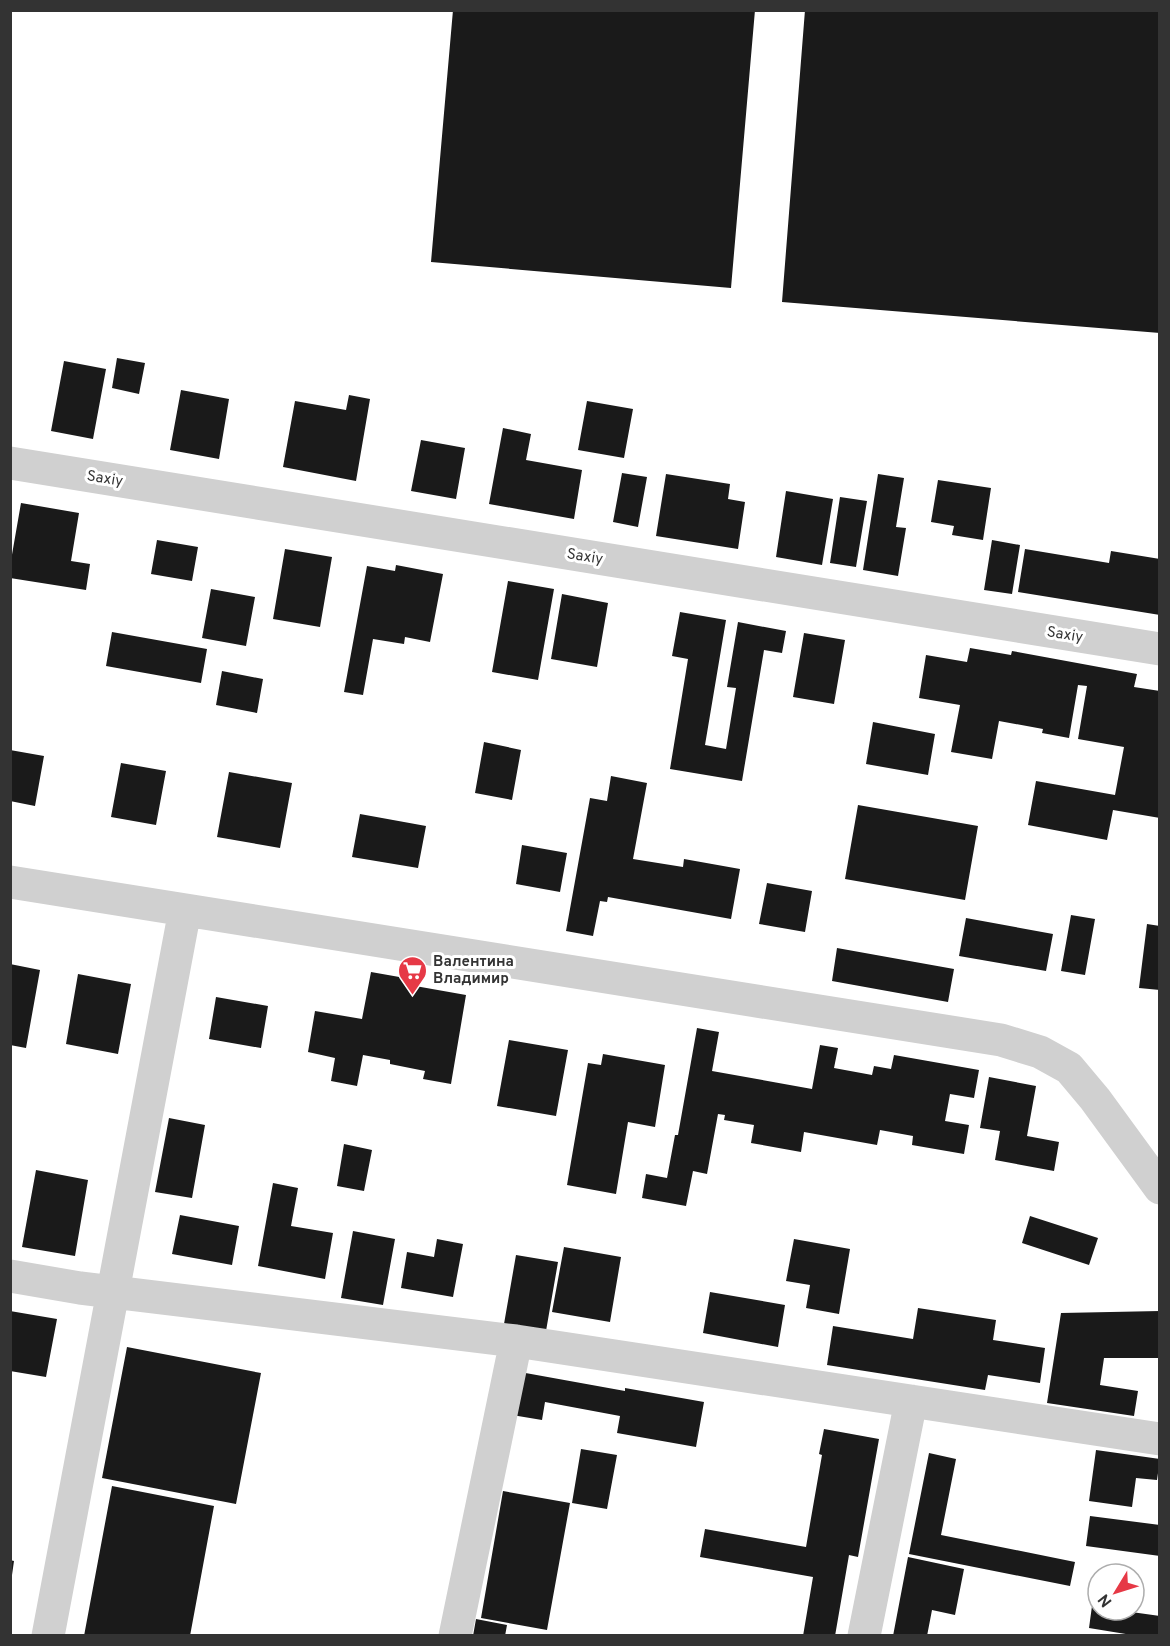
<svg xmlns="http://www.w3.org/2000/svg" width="1170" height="1646" viewBox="0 0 1170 1646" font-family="Overpass,sans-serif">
<rect width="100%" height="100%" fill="#fff"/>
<path fill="#1a1a1a" d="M453,10H755L731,288L431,262Z
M805,10H1160V333L782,302Z
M117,358L145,363L139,394L112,388Z
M64,361L106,369L93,439L51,431Z
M181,390L229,399L219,459L170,450Z
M349,395L370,399L356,481L283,467L295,401L346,410Z
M587,401L633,409L624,458L578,450Z
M503,428L531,434L526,460L582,470L574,519L489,504Z
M421,440L465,448L456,499L411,491Z
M622,473L647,477L638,527L613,522Z
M666,474L730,484L728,499L745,502L738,549L656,536Z
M878,474L904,478L896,527L906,528L898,576L863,570Z
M938,480L991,488L983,540L952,535L954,526L931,522Z
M786,491L833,499L822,565L776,557Z
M840,497L867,501L856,567L830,563Z
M21,503L79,513L71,561L90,564L86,590L10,578V566Z
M157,540L198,547L192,581L151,574Z
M992,540L1020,545L1012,594L984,590Z
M285,549L332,557L320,627L273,619Z
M1025,549L1109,563L1111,551L1160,559V615L1018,592Z
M396,565L443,574L430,642L405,637L404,644L373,639L363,695L344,692L367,566L395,571Z
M508,581L554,589L538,680L492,672Z
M211,589L255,597L246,646L202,638Z
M562,594L608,603L597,667L551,659Z
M680,612L726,620L705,745L726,749L736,688L727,687L738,622L786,631L782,653L764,650L742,781L670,769L688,659L672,656Z
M112,632L207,649L201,683L106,666Z
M804,633L845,640L834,704L793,697Z
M970,648L1011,655L1012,651L1137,674L1134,687L1160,691V818L1113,810L1107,840L1028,825L1036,781L1115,795L1124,747L1078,739L1087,686L1078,685L1069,738L1042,733L1043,729L999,721L992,759L951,752L960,705L919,698L926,655L967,662Z
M222,671L263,679L257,713L216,705Z
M873,722L935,734L928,775L866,764Z
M484,742L521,750L512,800L475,793Z
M10,750L44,756L35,806L10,801Z
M121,763L166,771L156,825L111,817Z
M229,772L292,783L280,848L217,837Z
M611,776L647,783L633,859L683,867L684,859L740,869L731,919L608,897L607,902L600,901L593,936L566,931L590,798L607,801Z
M858,805L978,826L965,900L845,879Z
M360,814L426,826L418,868L352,857Z
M522,845L567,853L560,892L516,884Z
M767,883L812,891L805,932L759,924Z
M1071,915L1095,919L1085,975L1061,971Z
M966,918L1053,934L1046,971L959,956Z
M1147,924L1160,926V990L1139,988Z
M837,948L954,969L948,1002L832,981Z
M10,964L40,970L26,1048L10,1045Z
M371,972L405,978L404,984L466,995L451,1084L423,1079L425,1071L390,1064V1060L363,1055L357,1086L331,1081L335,1058L308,1052L315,1011L362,1019Z
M78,974L131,984L118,1054L66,1044Z
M216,997L268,1006L261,1048L209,1039Z
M697,1028L719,1032L712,1071L812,1089L820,1045L838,1048L834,1068L872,1075L874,1066L891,1069L894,1055L979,1070L974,1098L950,1094L945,1121L969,1125L964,1154L912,1145L913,1136L880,1130L877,1145L804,1132L801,1152L751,1143L754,1125L724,1120L725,1115L718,1114L707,1174L693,1171L686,1206L642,1198L646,1174L667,1178L675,1135H678Z
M509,1040L568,1050L556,1116L497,1106Z
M603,1054L665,1065L655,1127L628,1122L616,1194L567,1185L588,1063L601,1065Z
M989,1077L1036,1086L1027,1136L1059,1142L1054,1171L995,1160L1000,1131L980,1128Z
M169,1118L205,1125L192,1198L155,1192Z
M344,1144L372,1150L364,1191L337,1186Z
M36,1170L88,1180L75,1256L22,1247Z
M273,1183L298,1188L291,1226L333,1233L325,1279L258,1266Z
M180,1215L239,1226L232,1265L172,1254Z
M1030,1216L1098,1238L1089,1265L1022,1243Z
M353,1231L395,1239L383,1305L341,1298Z
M437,1239L463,1244L453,1297L401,1288L407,1252L434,1257Z
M794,1239L850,1249L839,1314L806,1308L810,1285L786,1281Z
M564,1247L621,1257L610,1322L552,1312Z
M516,1255L558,1262L546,1331L504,1324Z
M710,1292L785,1305L778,1347L703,1333Z
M918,1308L996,1320L993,1340L1045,1348L1040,1383L988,1375L985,1390L827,1365L833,1326L913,1339Z
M10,1311L57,1319L46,1377L10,1371Z
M1160,1311V1358H1104L1100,1385L1138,1391L1134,1416L1047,1403L1061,1313Z
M127,1347L261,1373L236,1504L102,1478Z
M520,1372L625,1391V1388L704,1402L696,1447L617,1433L620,1416L545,1402L542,1420L512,1415Z
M824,1429L879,1439L858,1557L849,1555L835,1636H803L813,1577L700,1557L705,1529L806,1547L822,1455L819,1454Z
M581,1449L617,1455L607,1509L572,1503Z
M1096,1450L1160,1459L1157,1480L1136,1478L1132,1507L1089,1501Z
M929,1453L956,1459L941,1535L1075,1562L1070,1586L909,1554Z
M112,1486L214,1506L190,1636H84Z
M503,1491L570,1503L547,1630L481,1618Z
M1090,1516L1160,1525V1556L1086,1546Z
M908,1557L964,1569L955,1615L932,1610L927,1636H893Z
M10,1560L14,1561L12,1575H10Z
M1092,1606L1098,1607V1610H1117L1160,1616V1636H1138L1089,1628Z
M476,1619L507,1625L505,1636H473Z"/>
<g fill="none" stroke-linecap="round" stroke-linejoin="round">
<path stroke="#d0d0d0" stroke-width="33" d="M10,463L1160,649
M10,882L1001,1040L1040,1052L1069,1068L1095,1099L1160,1188
M10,1276L80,1288L516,1341L1160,1439
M48,1636L185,910
M455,1636L516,1341
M864,1636L911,1401"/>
</g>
<defs>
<symbol id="supermarket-pin" viewBox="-11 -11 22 30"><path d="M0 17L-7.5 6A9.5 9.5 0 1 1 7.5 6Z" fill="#e63946" stroke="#fff"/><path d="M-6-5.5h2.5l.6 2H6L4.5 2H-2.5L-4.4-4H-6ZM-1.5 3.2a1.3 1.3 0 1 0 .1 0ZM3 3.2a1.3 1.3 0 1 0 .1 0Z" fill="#fff"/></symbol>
</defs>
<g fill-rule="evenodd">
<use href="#supermarket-pin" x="396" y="954" width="33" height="45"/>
</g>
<g text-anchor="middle" stroke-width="6" stroke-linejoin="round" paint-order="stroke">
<g font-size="15" fill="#333" stroke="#fff">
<text transform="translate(105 478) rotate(9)" y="5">Saxiy</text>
<text transform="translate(585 556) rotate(9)" y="5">Saxiy</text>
<text transform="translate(1065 634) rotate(9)" y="5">Saxiy</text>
</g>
<g font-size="15" font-weight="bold" fill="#333" stroke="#fff" text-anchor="start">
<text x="433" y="966">Валентина<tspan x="433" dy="17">Владимир</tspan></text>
</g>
</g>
<rect width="1170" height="1646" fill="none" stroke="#333333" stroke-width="24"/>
<g transform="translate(1116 1592) rotate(232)"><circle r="28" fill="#ffffff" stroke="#adadad" stroke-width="1.5"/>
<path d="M0-4.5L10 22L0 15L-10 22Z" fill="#e63946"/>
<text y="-9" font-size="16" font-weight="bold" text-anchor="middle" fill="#333333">N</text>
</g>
</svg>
